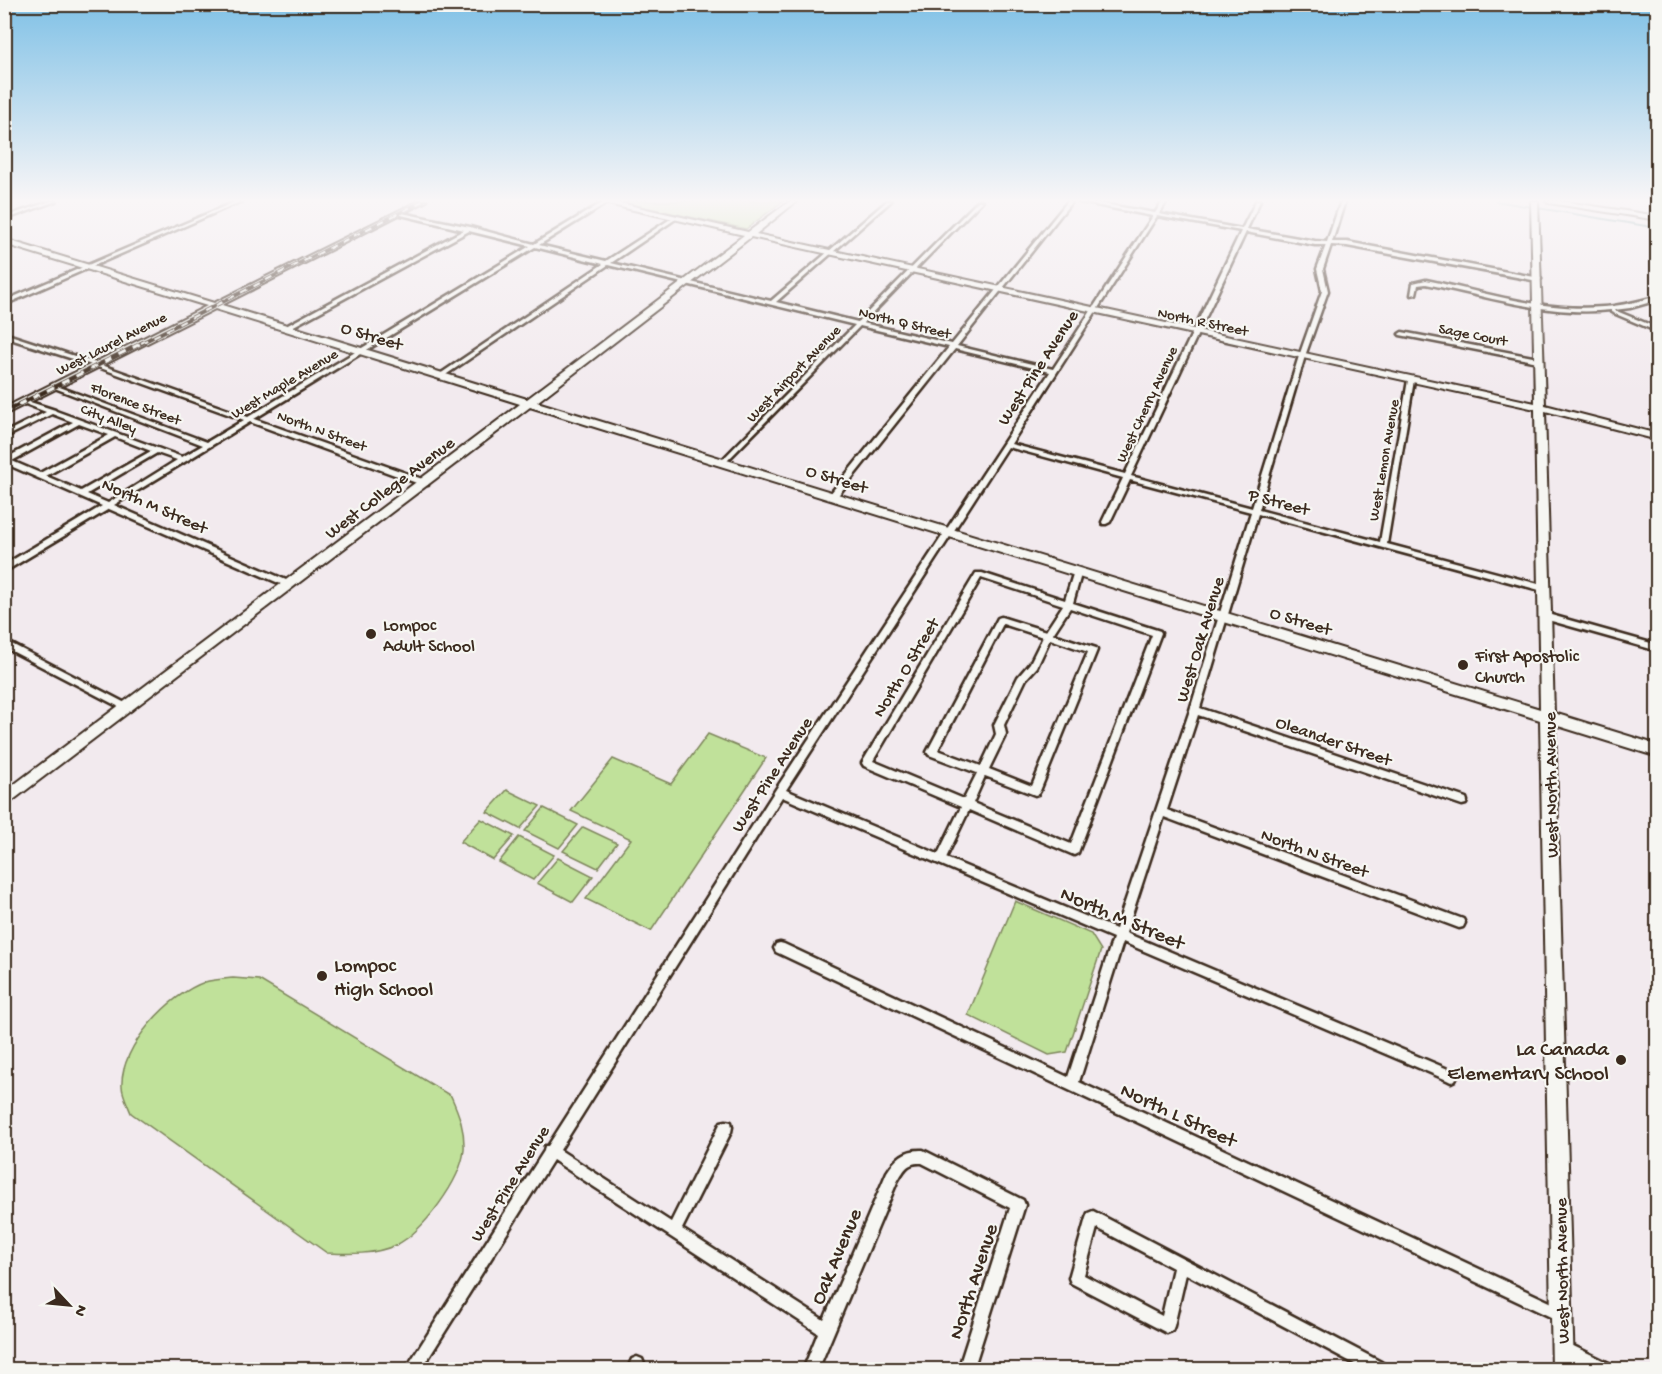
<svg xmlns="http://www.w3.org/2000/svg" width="1662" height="1374" viewBox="0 0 1662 1374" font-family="'Gochi Hand',sans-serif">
<rect width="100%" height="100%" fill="#f2eaee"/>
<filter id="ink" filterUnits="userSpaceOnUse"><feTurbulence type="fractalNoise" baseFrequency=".0167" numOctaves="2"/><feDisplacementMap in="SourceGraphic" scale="12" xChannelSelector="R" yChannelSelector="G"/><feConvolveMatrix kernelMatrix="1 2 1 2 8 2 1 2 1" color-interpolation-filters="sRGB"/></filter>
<g filter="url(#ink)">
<path fill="#c0e19a" stroke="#7e865c" stroke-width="1.5" d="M616,201H783L746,229Z
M708,734L766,758L651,931L586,899L631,839L571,811L613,759L671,784Z
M507,790L540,806L520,829L487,812Z
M544,808L578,825L559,848L525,831Z
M481,819L514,836L493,860L460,842Z
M583,827L617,843L598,868L563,851Z
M519,837L554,855L533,880L499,862Z
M558,858L593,876L573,902L537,883Z
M1015,901L1091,934L1101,950L1067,1052L1049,1055L968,1015Z
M233,978L259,980L451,1096C459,1114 465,1130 464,1150C461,1180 423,1232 396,1245C374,1255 350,1254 327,1253L131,1113C128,1105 122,1094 122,1086C120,1046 170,994 205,982C214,979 224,979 233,978Z"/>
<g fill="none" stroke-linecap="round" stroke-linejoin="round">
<path stroke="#679194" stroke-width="2" d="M1496,201L1658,228"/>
<defs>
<path id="street" d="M51,201H56L4,220V217Z
M237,201H242L4,305V301Z
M605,201H610L539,245L606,261L675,216H677V218L611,263L771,301L887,201H891L776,302L858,322L978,201H982L863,323L952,344L1068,201H1072L957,346L1053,369L1153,216L1080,202L1078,201H1086L1155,213L1163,201H1167L1159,214L1242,229L1256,201H1260L1247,229L1315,241L1327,242L1341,201H1345L1332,242H1347L1540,278L1541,279L1538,281L1347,246L1331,245L1323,269L1328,291L1305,356L1259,510L1380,542L1408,380L1413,379L1414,380L1387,544L1546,586L1547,588L1546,590L1543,591L1258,514L1200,708L1466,798L1467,801L1466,804L1462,805L1198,715L1167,810L1463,919L1465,923L1463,927L1459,928L1164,817L1126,933L1455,1072L1457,1076L1455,1080L1451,1082L1447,1080L1123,942L1079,1082L1565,1309L1567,1314L1565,1319L1560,1321L1555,1319L776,952L774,948L776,944L780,943L784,944L1068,1077L1113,938L782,797L560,1150L671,1222L721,1122L726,1121L731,1122L732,1127L731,1132L682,1229L824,1320L887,1172C896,1158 905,1149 923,1150L1023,1200L1025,1205L973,1370H958L1010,1208L922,1163C907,1162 904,1170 897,1182L818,1370H803L818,1333L553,1160L421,1370H405L544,1151L545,1146H548L776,789L1050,372L955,349L836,498H830V494L949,347L860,326L726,462H722V460L855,325L608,265L444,376H440V374L603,264L535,247L254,419L428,481V485H422L250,422L114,505L293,583L294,585L290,588L109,509L4,572V565L102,506L4,463V458H6L73,422L52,414L4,438V433L46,412L23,403V401H27L55,410L56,411L182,457L203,445L52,387L57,386L207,442L244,420L95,366L4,337V333L99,364L248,417L530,246L469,231L290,328H286V326L464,230L397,214V212L470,227L534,244ZM1157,216L1241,231L1125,474L1011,444ZM1246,232L1315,245H1326L1317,269L1322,291L1299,356L1252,508L1131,476ZM79,424L109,435L40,473L12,461ZM115,437L151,451L81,491L46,476ZM1008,447L1123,478L1102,522L1103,524H1106L1110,522L1130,480L1251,512L1190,710L1116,929L946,858L969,810L1074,855L1078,853L1079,850L1161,633L1160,631L1073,603L1082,571L1081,569H1075L1074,571L1065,600L982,573H976L862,763L864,766L961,807L938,854L786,790ZM157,453L177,460L108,503L87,494ZM981,578L1063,605L1046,631L1001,617L998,618L927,752L929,755L977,773L964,799L873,761ZM1070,608L1152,635L1071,844L973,803L985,776L1035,795L1038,794L1040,791L1097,650L1096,648L1053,634ZM1003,624L1043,637L1030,663L1018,677L994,725L996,734L981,766L938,750ZM1050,639L1088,652L1032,786L989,769L1006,734L1004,725L1026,679L1037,667Z
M1426,280C1483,292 1544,312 1603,307C1622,306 1639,301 1658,296V300L1630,308L1614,310L1658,328V332L1611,312V310C1549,317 1486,296 1426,284L1418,285L1416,294L1411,295L1413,283Z
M1402,332L1538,358L1541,360L1538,362L1400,335L1399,334Z
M1544,613L1658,645V651L1541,618L1540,616L1541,614Z
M4,640L131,706L133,708L131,710H125L4,647Z
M1093,1211L1381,1362L1385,1365L1387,1370H1366L1186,1274L1174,1326L1172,1331L1167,1333L1071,1283L1069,1278L1086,1218L1088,1213ZM1097,1228L1173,1268L1162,1316L1084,1275Z
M1563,1341L1613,1365L1615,1370H1591L1558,1353L1556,1348L1558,1343Z
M637,1357L642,1359L644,1364L642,1370H627L632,1359Z"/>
<path id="secondary" d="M418,201H427L222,305L527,399L744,235L603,203L600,201H611L748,232L790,201H797L756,234L1535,403L1531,201H1538L1545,405L1658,434V440L1545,411L1554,713L1658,745V757L1555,725L1574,1370H1552L1540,720L530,407L4,807V792L520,404L215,309L4,415V408L207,306L4,244V239L214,303ZM751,237L1535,409L1540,709L537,402Z
M1546,201H1560L1658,216V220L1549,203Z"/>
</defs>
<use href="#street" stroke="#3b2a1e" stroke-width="5"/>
<use href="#secondary" stroke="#3b2a1e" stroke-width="4"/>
<use href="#street" fill="#f6f6f2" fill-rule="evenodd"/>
<use href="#secondary" fill="#f6f6f2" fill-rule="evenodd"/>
<defs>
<path id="rail-far1" d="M141,343L423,201"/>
<path id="rail" d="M4,412L144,342"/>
</defs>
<use href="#rail-far1" stroke="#3b2a1e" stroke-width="4"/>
<use href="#rail" stroke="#3b2a1e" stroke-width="4.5"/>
<use href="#rail-far1" stroke="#f6f6f2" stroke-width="2" stroke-dasharray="7" stroke-linecap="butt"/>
<use href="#rail" stroke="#f6f6f2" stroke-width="3" stroke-dasharray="8" stroke-linecap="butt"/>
</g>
</g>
<linearGradient id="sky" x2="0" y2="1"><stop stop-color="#80c1e6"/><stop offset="0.51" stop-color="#f9f6f7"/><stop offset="1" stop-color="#f9f6f7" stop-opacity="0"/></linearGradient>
<rect width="1662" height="393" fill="url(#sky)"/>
<g fill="#3b2a1e" stroke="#f6f6f2" stroke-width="2">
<circle cx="371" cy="634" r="6"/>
<circle cx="1463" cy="665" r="6"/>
<circle cx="322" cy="976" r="6"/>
<circle cx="1621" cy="1060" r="6"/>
</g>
<g text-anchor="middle" stroke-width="4.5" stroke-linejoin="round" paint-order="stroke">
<g font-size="15" fill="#3b2a1e" stroke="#f6f6f2">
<text transform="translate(1203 321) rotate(12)" y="5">North R Street</text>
<text transform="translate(905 322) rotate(14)" y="5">North Q Street</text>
<text transform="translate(1473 334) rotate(11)" y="5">Sage Court</text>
<text transform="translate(111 343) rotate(-27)" y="5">West Laurel Avenue</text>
<text transform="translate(793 373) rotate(-46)" y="5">West Airport Avenue</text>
<text transform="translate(284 383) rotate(-31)" y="5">West Maple Avenue</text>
<text transform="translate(136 403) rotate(21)" y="5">Florence Street</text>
<text transform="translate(1146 404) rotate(-65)" y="5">West Cherry Avenue</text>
<text transform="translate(109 418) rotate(21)" y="5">City Alley</text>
<text transform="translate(322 430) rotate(20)" y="5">North N Street</text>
<text transform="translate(1383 460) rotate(-80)" y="5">West Lemon Avenue</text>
</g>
<g font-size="18" fill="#3b2a1e" stroke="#f6f6f2">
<text transform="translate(372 335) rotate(17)" y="6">O Street</text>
<text transform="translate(1037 367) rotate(-57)" y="6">West Pine Avenue</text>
<text transform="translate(837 478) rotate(17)" y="6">O Street</text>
<text transform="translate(389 487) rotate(-37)" y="6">West College Avenue</text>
<text transform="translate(1279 501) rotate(15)" y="6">P Street</text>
<text transform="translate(155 505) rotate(24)" y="6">North M Street</text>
<text transform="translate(1301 620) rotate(17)" y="6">O Street</text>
<text transform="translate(1199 639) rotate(-73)" y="6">West Oak Avenue</text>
<text transform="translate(905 667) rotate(-59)" y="6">North O Street</text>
<text transform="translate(1334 740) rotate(19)" y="6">Oleander Street</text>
<text transform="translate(771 774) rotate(-57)" y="6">West Pine Avenue</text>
<text transform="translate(1550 785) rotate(-91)" y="6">West North Avenue</text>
<text transform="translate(1315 852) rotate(20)" y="6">North N Street</text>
<text transform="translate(509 1183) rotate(-58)" y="6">West Pine Avenue</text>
<text transform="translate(1561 1271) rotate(-91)" y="6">West North Avenue</text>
</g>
<g font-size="18" fill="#3b2a1e" stroke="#f6f6f2" text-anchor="start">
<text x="383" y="630">Lompoc<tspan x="383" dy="21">Adult School</tspan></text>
<text x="1475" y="661">First Apostolic<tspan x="1475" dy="21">Church</tspan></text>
</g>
<g font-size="21" fill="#3b2a1e" stroke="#f6f6f2">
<text transform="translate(1123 917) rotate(23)" y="7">North M Street</text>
<text transform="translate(1179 1114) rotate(25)" y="7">North L Street</text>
<text transform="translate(835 1256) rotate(-67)" y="7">Oak Avenue</text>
<text transform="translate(972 1281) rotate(-72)" y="7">North Avenue</text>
</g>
<g font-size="21" fill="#3b2a1e" stroke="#f6f6f2" text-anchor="start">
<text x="334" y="971">Lompoc<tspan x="334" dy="24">High School</tspan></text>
<text x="1609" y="1055" text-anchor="end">La Canada<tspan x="1609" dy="24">Elementary School</tspan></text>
</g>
</g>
<rect width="1662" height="1374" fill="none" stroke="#f6f6f2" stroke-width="24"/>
<rect x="12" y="12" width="1638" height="1350" fill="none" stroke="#3b2a1e" stroke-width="2" filter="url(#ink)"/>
<g transform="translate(69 1305) rotate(116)" stroke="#f6f6f2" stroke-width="4.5" paint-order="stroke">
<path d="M0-4.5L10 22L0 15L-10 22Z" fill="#3b2a1e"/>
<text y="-9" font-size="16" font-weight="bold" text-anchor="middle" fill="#3b2a1e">N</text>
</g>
</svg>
